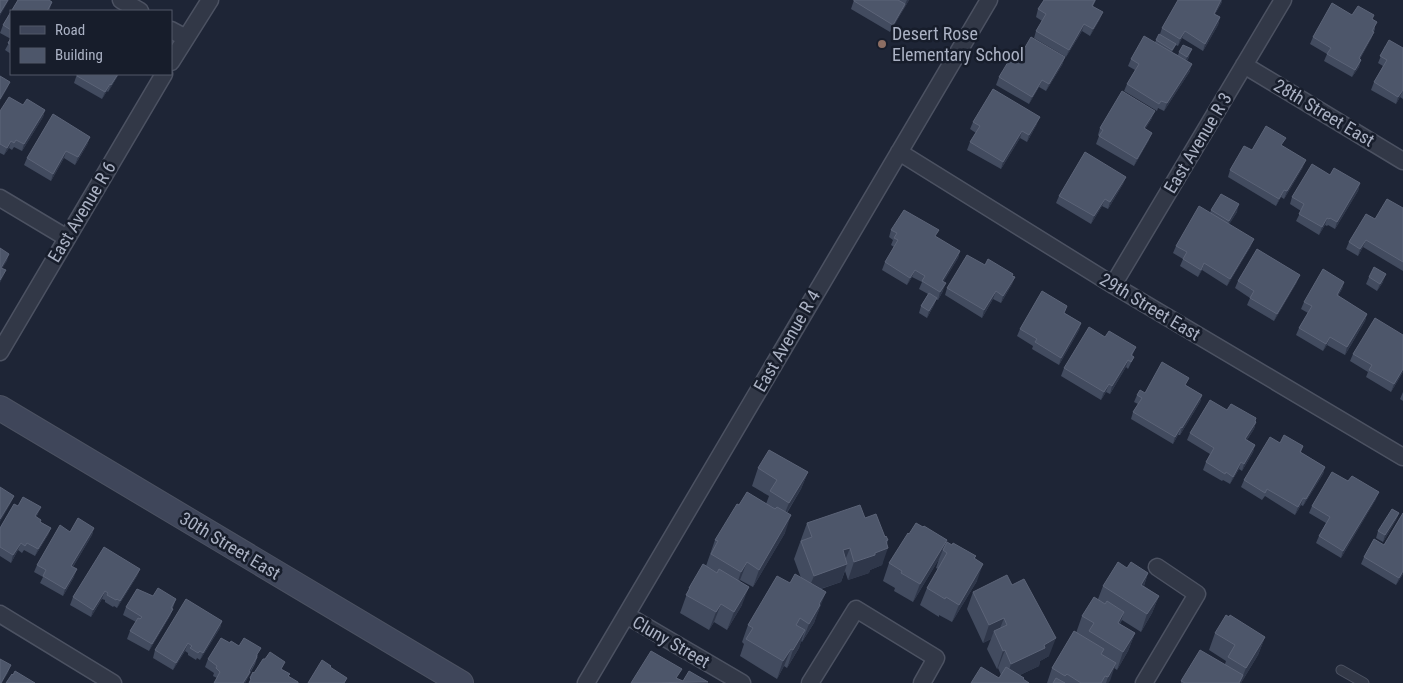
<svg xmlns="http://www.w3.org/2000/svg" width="1403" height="683" viewBox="0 0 1403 683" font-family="'Roboto Condensed',sans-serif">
<rect width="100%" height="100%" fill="#1e2536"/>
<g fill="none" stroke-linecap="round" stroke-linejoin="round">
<defs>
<path id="lane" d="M1341,670L1364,683"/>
<path id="street" d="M121,0L140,11
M171,30L186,38
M171,62L210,0
M1244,65L1403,161
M899,152L1113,285L1403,457
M0,198L67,238
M1113,285L1283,0
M0,352L164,74
M0,614L113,683
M626,615L742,683
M586,683L989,0
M810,683L856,609L936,658L922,683
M1144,683L1197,594L1157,567"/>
<path id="secondary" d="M0,408L461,683"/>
</defs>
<use href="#lane" stroke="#4c5262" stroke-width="11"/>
<use href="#street" stroke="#4c5262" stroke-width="19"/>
<use href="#secondary" stroke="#4c5262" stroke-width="26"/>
<use href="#lane" stroke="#323847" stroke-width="9"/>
<use href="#street" stroke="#323847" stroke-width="16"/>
<use href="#secondary" stroke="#3f465a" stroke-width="24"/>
</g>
<path fill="#424b5f" d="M18,0H49L52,2L49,11H11V54L5,50L11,39L0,33L3,25Z
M854,0H909L890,32L851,9Z
M1044,0H1096L1093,6L1100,19L1090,36L1082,31L1066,57L1034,38L1036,31L1042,21L1036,17L1038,9Z
M1222,2L1215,14L1220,17L1218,25L1203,51L1182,38L1178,46L1176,45L1172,52L1178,55L1179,52L1189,57L1187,61L1190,71L1164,111L1158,108L1157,111L1124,91L1127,84L1135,70L1128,66L1131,59L1155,42L1160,34L1162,28Z
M1352,15L1373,19L1375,29L1371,39L1360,59L1359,67L1352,77L1324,61L1327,54L1310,44L1313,37Z
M1385,46L1403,48V99L1400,97L1396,104L1371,90L1374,82L1383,66L1378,63Z
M1020,56L1065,57L1062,65L1046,91L1039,87L1029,104L996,85L999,77Z
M76,74H119L108,92L107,91L102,99L74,83L77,74Z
M23,105L45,110L43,117L22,151L14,147L12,150L9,148L4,155L0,153V111Z
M1152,118L1145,129L1149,140L1134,166L1096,144L1099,136L1098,135L1100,128Z
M973,122L1037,124L1027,142L1020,138L1001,169L967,150L970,142L976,133L970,129Z
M90,137L87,145L75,165L64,158L51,181L24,165L27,158Z
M1282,146L1303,167L1284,199L1281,197L1276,206L1228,177L1230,170L1252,150Z
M1330,175L1360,183L1358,191L1335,229L1328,225L1327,226L1325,225L1319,235L1296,221L1301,211L1290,204L1292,197Z
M1126,177L1123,184L1108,209L1102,206L1091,224L1056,203L1059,196Z
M1403,208V271L1363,247L1358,256L1346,249L1349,242L1375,219Z
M1211,210L1237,212L1229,224L1251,246L1227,286L1202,270L1198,277L1180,266L1183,259L1173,253L1176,246L1210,213Z
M891,230L936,237L960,251L958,258L943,282V291L938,300L936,299L934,305L927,318L919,313L921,306L928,294L919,289L922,282L912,277L907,285L882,270L885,262L894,247L891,245L893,240L889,237Z
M985,265L1015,277L1012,284L1001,303L993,299L982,318L945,295L947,288Z
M1369,277L1383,282L1377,291L1366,284Z
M1238,281L1297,282L1274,321L1247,305L1250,298L1235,288Z
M1344,282L1342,289L1338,296L1367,314L1365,321L1345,355L1327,345L1323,351L1296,335L1299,328L1308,313L1301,309L1304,302Z
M1065,313L1081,323L1079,330L1059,365L1032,349L1033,346L1017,336L1020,329Z
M1403,335V372L1391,392L1366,377L1368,372L1350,361L1353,354Z
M1105,337L1136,347L1132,356L1134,357L1128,369L1126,367L1110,394L1106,392L1101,400L1061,376L1064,368Z
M1186,385L1202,395L1200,402L1180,435H1178L1173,444L1131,419L1133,412L1138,404L1134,402L1137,395L1145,393Z
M1403,392V401L1400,399Z
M1227,410L1256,422L1254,429L1247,440L1255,445L1253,452L1242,471L1239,469L1230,484L1223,480L1222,481L1203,470L1206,462L1210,454L1187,440L1190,433Z
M1280,443L1303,446L1301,452L1325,467L1323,474L1303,506L1301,505L1295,515L1265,496L1262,500L1241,487L1244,480Z
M758,468L808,472L801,489L787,513L785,533L753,587L740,580V581L742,605L727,630L714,622L709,630L680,613L689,588L706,566L715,540L739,505L766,504L769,496L752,486Z
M1376,499L1341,558L1316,543L1319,536L1326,523L1309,513L1312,506Z
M18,506L38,514L36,517L41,522L51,528L48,535L35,556L24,550L22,553L18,550L11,563L0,556V528Z
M1399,513L1396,520L1383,542L1376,538L1378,531Z
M1403,513V574L1396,585L1361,564L1364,557L1384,545Z
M865,518L888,540L882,565L870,570L869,573L848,580L845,571L841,582L821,589L819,610L817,614L814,623L802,642L801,641L799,648L787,668L784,666L777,679L740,656L744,644L742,642L748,625L790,583L801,578L794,559L807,523Z
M923,527L947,540L944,548L952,545L976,556L975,558L977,581L952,622L939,615V617L920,605L927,588L938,569L936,568L939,559L913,602L894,591L895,588L883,581L889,563L909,534Z
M94,528L92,535L73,567L74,577L63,596L40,583L43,577L34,572L37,565L70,532Z
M1127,568L1148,573L1144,586L1159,596L1152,613L1141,632L1122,620L1120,624L1135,633L1128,651L1117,670L1114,668L1108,683H1047L1052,668L1076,633L1082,616L1098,599L1103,586Z
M140,569L137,576L117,608L114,606L113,607L105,602V600L102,599L91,617L70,605L73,597Z
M1012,585L1049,656L1040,661L1039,666L1020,675L1023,680L999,678L1001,675L998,668L997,669L987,649L991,639L983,643L967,609L973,592Z
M153,596L176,599L170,616L149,651L127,639L130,631L136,622L123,615L126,607Z
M222,621L220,628L200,660L197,658L196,660L188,655V653L185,651L173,670L153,658L155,650Z
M1215,633L1265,637L1258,655L1241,683H1181V681L1225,664L1226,661L1209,650Z
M239,646L258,655L255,664L245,683H214L217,678L213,676L214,673L205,667L208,659Z"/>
<path fill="#2f374a" d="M8,0H9L0,16V13Z
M907,0H909L904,9L906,2Z
M1221,0H1222V2L1211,21L1214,14Z
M905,4L902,11L890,32L893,25Z
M1103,12L1100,19L1090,36L1093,29Z
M1220,17L1218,25L1203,51L1205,44Z
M1084,24L1082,31L1066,57L1069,50Z
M1185,31L1182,38L1178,46L1180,39Z
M1374,32L1371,39L1356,65L1359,58Z
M1192,49L1189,57L1184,65L1187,57Z
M1065,57L1062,65L1046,91L1049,84Z
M1361,60L1359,67L1352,77L1355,70Z
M1192,64L1190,71L1164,111L1167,103Z
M118,74H119L108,92L111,85Z
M1042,80L1039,87L1029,104L1032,97Z
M10,82L7,89L0,101V99Z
M110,84L107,91L102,99L105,92Z
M1403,90L1400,97L1396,104L1398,97Z
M45,110L43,117L22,151L24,144Z
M1155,111L1152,118L1142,135L1144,128Z
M1040,117L1037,124L1027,142L1029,135Z
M1022,131L1020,138L1001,169L1003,162Z
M1152,133L1149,140L1134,166L1137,159Z
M90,137L87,145L75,165L78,157Z
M11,141L9,148L4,155L7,148Z
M66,151L64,158L51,181L53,174Z
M1306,160L1303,167L1284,199L1287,191Z
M1126,177L1123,184L1108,209L1110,202Z
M1360,183L1358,191L1335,229L1337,222Z
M1284,190L1281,197L1276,206L1279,199Z
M1105,199L1102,206L1091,224L1094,216Z
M1239,204L1237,212L1227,228L1229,221Z
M1327,218L1325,225L1319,235L1322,227Z
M1254,239L1251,246L1227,286L1230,279Z
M1366,240L1363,247L1358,256L1360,249Z
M960,251L958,258L940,288L942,281Z
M9,254L7,261L0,272L1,268Z
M1204,263L1202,270L1198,277Z
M6,270L3,277L0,283V280Z
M915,270L912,277L907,285L910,278Z
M1386,274L1383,282L1377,291L1380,284Z
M1300,275L1297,282L1274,321L1277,314Z
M1015,277L1012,284L1001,303L1003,296Z
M1344,282L1342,289L1334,302L1337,295Z
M946,283L943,291L938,300L940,292Z
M996,291L993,299L982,318L984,310Z
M937,298L934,305L927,318L929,311Z
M1367,314L1365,321L1345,355L1347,347Z
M1081,323L1079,330L1059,365L1061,358Z
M1330,337L1327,345L1323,351L1326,344Z
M1128,360L1126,367L1110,394L1112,386Z
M1403,369V372L1391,392L1394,384Z
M1109,384L1106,392L1101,400L1104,392Z
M1202,395L1200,402L1180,435L1182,428Z
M1256,422L1254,429L1243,446L1245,439Z
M1181,427L1178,435L1173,444L1175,437Z
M1255,445L1253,452L1242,471L1244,464Z
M1241,462L1239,469L1230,484L1233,477Z
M1325,467L1323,474L1303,506L1306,499Z
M808,472L801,489L782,520L789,503Z
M1379,492L1376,499L1341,558L1343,551Z
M14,496L11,503L0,522V519Z
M1303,498L1301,505L1295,515L1298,507Z
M41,507L38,514L32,523L35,516Z
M1399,513L1396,520L1383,542L1385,535Z
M791,515L785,533L753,587L759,570Z
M51,528L48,535L35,556L38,549Z
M94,528L92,535L69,573L71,566Z
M888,540L885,549L888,548L882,565L870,570L869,573L848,580L854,562L875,553Z
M947,540L939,559L913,602L920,584Z
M21,543L18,550L11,563L13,555Z
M850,548L843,565V550Z
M747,562L740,580L735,590L741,572Z
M847,564L841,582L807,593L814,576Z
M983,564L977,581L952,622L959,605Z
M77,569L74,577L63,596L65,589Z
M140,569L137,576L117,608L120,601Z
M1403,571V574L1396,585L1399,578Z
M1148,573L1142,591L1141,585Z
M749,587L742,605L727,630L734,612Z
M105,591L102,599L91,617L93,610Z
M826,592L814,623L802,642L809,624L819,604Z
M1159,596L1152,613L1141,632L1147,614Z
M721,604L714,622L709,630L716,612Z
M173,609L170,616L149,651L152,644Z
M1124,612L1118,630V623Z
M1004,618L997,636L994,631L991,639L983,643L989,625Z
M222,621L220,628L200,660L203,653Z
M805,630L799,648L787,668L793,650Z
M1135,633L1128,651L1117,670L1123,652Z
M1265,637L1258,655L1241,683H1239L1242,678L1246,668Z
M1056,638L1049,656L1040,661L1039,666L1005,682L1011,664Z
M188,643L185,651L173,670L176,663Z
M791,649L784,666L777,679L783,661Z
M1005,650L998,668L997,669L1003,651Z
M257,657L247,679L245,683H243Z
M1116,663L1110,681L1108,683H1106L1108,677Z
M11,665L8,673L2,683H1Z"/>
<path fill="#4d566a" stroke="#5c6478" d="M0,0H8L0,13Z
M18,0H49L52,2L47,11H11V30L3,25Z
M854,0H898L905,4L893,25L854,1Z
M1044,0H1095L1092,6L1103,12L1093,29L1084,24L1069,50L1036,31L1046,14L1038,9Z
M1178,0H1221L1214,14L1220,17L1205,44L1185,31L1180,39L1162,28Z
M1332,3L1352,15L1358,6L1374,15L1372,19L1377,22L1372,31L1374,32L1359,58L1361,60L1355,70L1327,54L1331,48L1313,37Z
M1159,34L1176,44L1172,50L1156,40Z
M1144,36L1192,64L1167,103L1161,101L1159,104L1127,84L1139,64L1131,59Z
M1031,37L1065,57L1049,84L1042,80L1032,97L999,77L1014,52L1020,56Z
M11,38V45L8,43Z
M1389,40L1403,48V90L1398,97L1374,82L1387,60L1380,56Z
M1183,45L1192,49L1187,57L1179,52Z
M78,74H118L111,85L110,84L105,92L77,76Z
M0,76L10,82L0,99Z
M993,89L1040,117L1029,135L1022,131L1003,162L970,142L980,126L973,122Z
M1122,91L1155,111L1144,128L1152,133L1137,159L1099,136L1103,130L1100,128Z
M9,97L23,105L27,99L45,110L24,144L16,140L14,143L11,141L7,148L0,144V111Z
M53,114L90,137L78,157L66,151L53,174L27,158Z
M1266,126L1286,138L1281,145L1306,160L1287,191L1284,190L1279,199L1230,170L1244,146L1252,150Z
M1085,152L1126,177L1110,202L1105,199L1094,216L1059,196Z
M1312,164L1330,175L1334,168L1360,183L1337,222L1330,218L1329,219L1327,218L1322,227L1299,214L1304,204L1292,197Z
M1221,194L1239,204L1229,221L1211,210Z
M1387,199L1403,208V262L1366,240L1360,249L1349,242L1366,214L1375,219Z
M1199,206L1254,239L1230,279L1204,263L1201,270L1183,259L1187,252L1176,246Z
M904,210L939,230L935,236L960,251L942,281L946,283L940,292L922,281L925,276L915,270L910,278L885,262L898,240L894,238L897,233L891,230Z
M0,248L9,254L1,268L6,270L0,280Z
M1257,249L1300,275L1277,314L1250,298L1254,291L1238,281Z
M967,255L985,265L988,259L1013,274L1012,276L1015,277L1003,296L996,291L984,310L947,288Z
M1374,267L1386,274L1380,284L1369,277Z
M1323,269L1344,282L1337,295L1367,314L1347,347L1330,337L1326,344L1299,328L1312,306L1304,302Z
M1042,291L1067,306L1064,313L1081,323L1061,358L1035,342L1037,339L1020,329Z
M929,293L937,298L929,311L921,306Z
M1375,318L1403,335V369L1394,384L1369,370L1372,365L1353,354Z
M1089,327L1105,337L1109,331L1136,347L1131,355L1134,357L1131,362L1128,360L1112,386L1109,384L1104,392L1064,368Z
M1162,362L1189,378L1185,385L1202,395L1182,428L1181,427L1175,437L1133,412L1142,398L1137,395L1140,390L1145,393Z
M1210,400L1227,410L1231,404L1233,405L1256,418L1255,421L1256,422L1245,439L1255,445L1244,464L1241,462L1233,477L1226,472L1225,474L1206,462L1214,448L1190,433Z
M1284,435L1303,446L1300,452L1325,467L1306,499L1303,498L1298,507L1267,489L1265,493L1244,480L1270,437L1280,443Z
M769,450L808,472L789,503L770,491L777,480L758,468Z
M1332,472L1348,481L1352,476L1379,492L1343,551L1319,536L1330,517L1312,506Z
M0,487L14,496L0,519Z
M747,492L775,509L777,507L791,515L759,570L747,562L741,572L711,554L718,541L715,540L737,504L739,505Z
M23,497L41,507L35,516L41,520L40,522L51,528L38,549L27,543L25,546L21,543L13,555L0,547V528L14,504L18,506Z
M860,505L865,518L876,514L885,537L886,536L888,540L886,541L888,548L875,553V555L854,562L850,548L843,550L847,564L814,576L801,541L812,537L807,523Z
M1392,509L1399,513L1385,535L1378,531Z
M1403,513V571L1399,578L1364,557L1374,539L1384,545Z
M78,518L94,528L71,566L77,569L65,589L43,576L46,570L37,565L60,525L70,532Z
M916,523L923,527L924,526L947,540L920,584L901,573L902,571L889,563L908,533L909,534Z
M947,542L952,545L953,543L976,556L974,558L983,564L959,605L946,597L945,599L927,588L947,553L943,550Z
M104,547L140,569L120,601L117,599L116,600L107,595L108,593L105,591L93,610L73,597Z
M1118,562L1127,568L1131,562L1148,573L1141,585L1159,596L1147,614L1103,586Z
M703,564L717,573L719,569L749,587L734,612L721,604L716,612L686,595L690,588H689Z
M795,574L826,592L819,604L820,605L809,624L800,618L796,625L805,630L793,650L791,649L783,661L746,639L753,628L748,625L777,576L790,583Z
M1007,575L1012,585L1024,579L1056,638L1044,645L1045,648L1011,664L1005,650L1003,651L994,631L1007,625L1004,618L989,625L973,592Z
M158,588L176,599L171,608L173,609L152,644L130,631L138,618L140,619L142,617L126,607L137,589L153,596Z
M1094,597L1105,604L1107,601L1124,612L1118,623L1135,633L1123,652L1089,631L1094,623L1082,616Z
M186,599L222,621L203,653L200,651L198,653L190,648L192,646L188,643L176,663L155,650Z
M1226,615L1229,617L1230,615L1265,637L1246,668L1228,657L1235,645L1215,633Z
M1074,631L1104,649L1101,654L1116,663L1108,677L1105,676L1101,683H1081L1067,674L1065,676L1052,668Z
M221,638L230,643L231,641L239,646L244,638L261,648L256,656L257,657L249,671L250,672L243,683H214L220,672L216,668L217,666L208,659Z
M1200,650L1243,675L1239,683H1185L1181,681Z
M651,651L682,669L676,678L683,681L689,671L708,682L631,683Z
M270,652L285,662L281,669L290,674L288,676L298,682V683H249L251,679L250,678L253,672L254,673L263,659H265Z
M0,659L11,665L1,683H0Z
M322,660L331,666L330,667L347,678L344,683H308Z
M981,667L999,678L1006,667L1024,678L1023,679L1029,683H971Z
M15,671L35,683H6L12,674L13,675Z
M1056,678L1065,683H1053Z"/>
<circle fill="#8d6e63" stroke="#171d2b" stroke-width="2" cx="882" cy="44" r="5"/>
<g text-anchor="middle" stroke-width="5" stroke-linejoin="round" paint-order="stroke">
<g font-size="18" fill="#abb2c4" stroke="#171d2b" text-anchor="start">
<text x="892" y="40">Desert Rose<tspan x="892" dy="21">Elementary School</tspan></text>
</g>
<g font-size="18" fill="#abb2c4" stroke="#171d2b">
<text transform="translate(1324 113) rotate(31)" y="6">28th Street East</text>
<text transform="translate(1198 143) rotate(-59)" y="6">East Avenue R 3</text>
<text transform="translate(82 212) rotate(-59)" y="6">East Avenue R 6</text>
<text transform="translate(1150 307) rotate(31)" y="6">29th Street East</text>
<text transform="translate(787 341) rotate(-60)" y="6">East Avenue R 4</text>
<text transform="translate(230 546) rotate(31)" y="6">30th Street East</text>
<text transform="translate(671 642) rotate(30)" y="6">Cluny Street</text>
</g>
</g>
<rect x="10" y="10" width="162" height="65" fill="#171d2b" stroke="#525968"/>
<rect x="20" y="26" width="25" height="8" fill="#3f465a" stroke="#525968"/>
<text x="55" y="35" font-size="15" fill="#abb2c4">Road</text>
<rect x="20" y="48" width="25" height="15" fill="#4d566a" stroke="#525968"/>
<text x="55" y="60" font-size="15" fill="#abb2c4">Building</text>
</svg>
